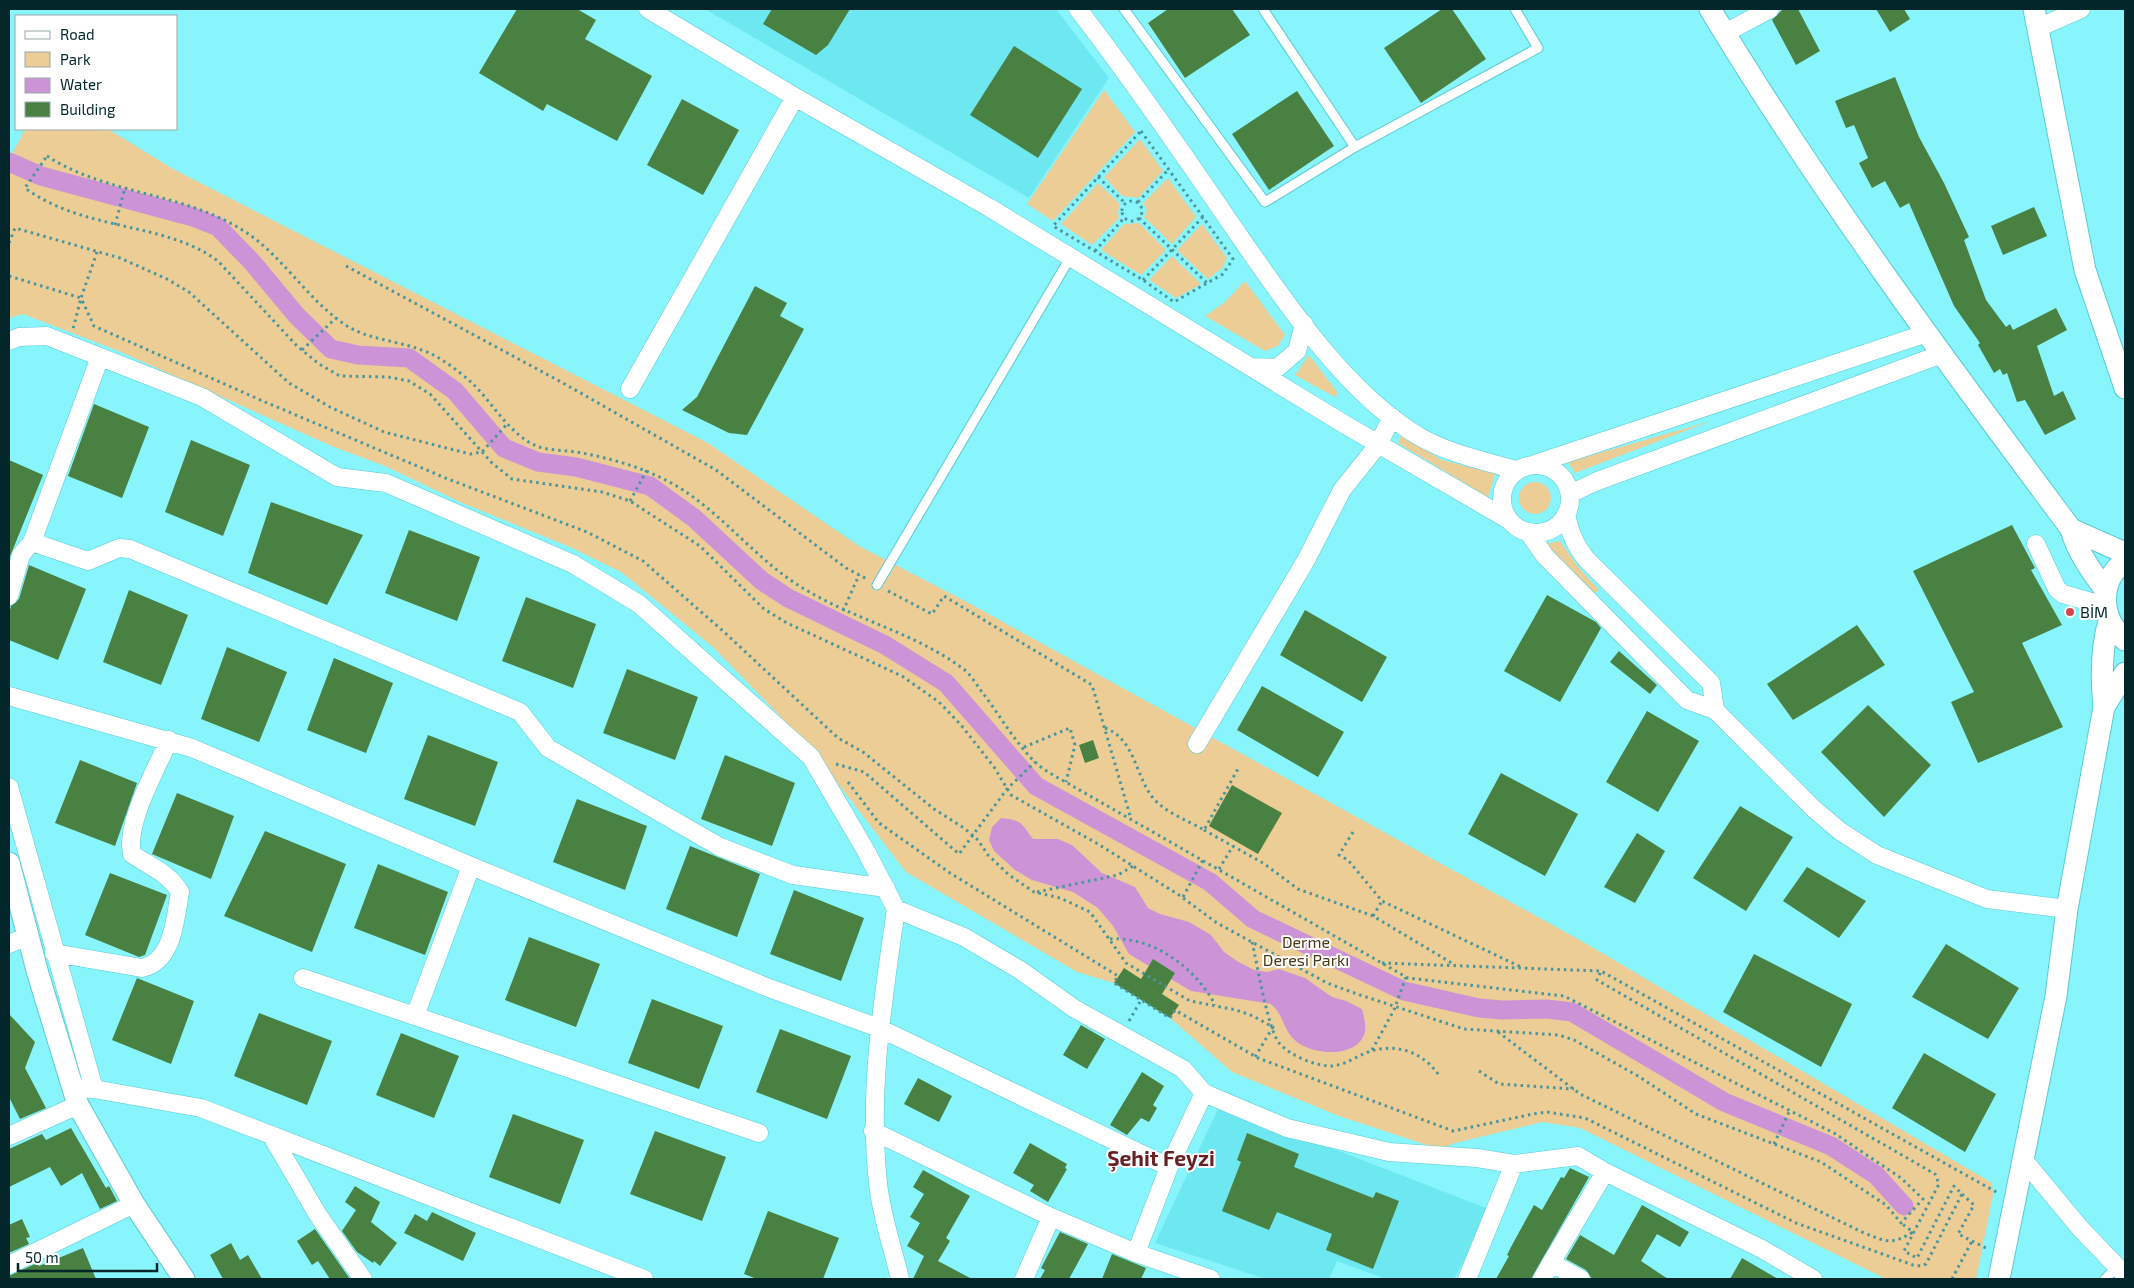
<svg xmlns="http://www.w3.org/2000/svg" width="2134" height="1288" viewBox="0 0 2134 1288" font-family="'Exo 2',sans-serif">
<rect width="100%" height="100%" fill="#88f4fc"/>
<path fill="#6de7f0" d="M705,9H1056L1109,78L1029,198Z
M1220,1105L1491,1210L1454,1279H1386L1337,1261L1329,1279H1266L1155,1243Z"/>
<path fill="#eccd95" d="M1104,90L1135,132L1053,221L1027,204Z
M25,129H108L173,169L708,443L859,546L965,601L1585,943L1992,1183L1993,1195L1976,1279H1886L1580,1128L1543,1122L1455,1143L1439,1149L1339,1116L1232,1072L1170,1018L1114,983L1077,972L906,872L809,746L713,647L621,572L570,547L460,502L385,466L334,447L116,350L23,314L9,318V160Z
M1140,139L1163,171L1138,198L1122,196L1104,177Z
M1168,178L1196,217L1172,244L1144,217L1147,210L1143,203Z
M1098,183L1120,204L1118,212L1119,218L1092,245L1061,224Z
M1139,223L1166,250L1141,275L1101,250L1124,224Z
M1202,224L1227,258L1222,268L1208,279L1177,250Z
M1172,256L1201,284L1176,298L1149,280Z
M1245,281L1285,335L1278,346L1265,351L1205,316L1224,303Z
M1309,355L1338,393L1335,397L1295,375Z
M1711,421L1575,473L1568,462Z
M1401,436L1442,460L1495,474L1488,497L1398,443Z
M1519 498a16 16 0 1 1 32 0a16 16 0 1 1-32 0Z
M1560,541L1579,568L1599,590L1594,593L1545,544Z"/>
<path fill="#cc94d6" d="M1001,818C1022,820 1021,823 1033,839H1058L1072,845L1102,873L1135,887L1148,908L1160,914L1189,922L1211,935L1224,952L1237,961L1254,970L1267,972L1279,969L1305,978L1332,997L1346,1001L1362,1009C1364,1017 1366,1024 1365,1032C1358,1059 1313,1055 1297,1042C1282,1030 1285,1016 1271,1004L1191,991L1129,954L1113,926L1098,908L1073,892L1032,880L1015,870L994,851L989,840L992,827Z"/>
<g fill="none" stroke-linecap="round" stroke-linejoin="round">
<path stroke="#cc94d6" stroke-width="19" d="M9,162L41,176L193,217L218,227L252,262L297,316L331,349L358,355L409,358L455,391L504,448L538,462L576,467L650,486L694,518L762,581L788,598L885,645L946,683L1036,786L1210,882L1253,919L1404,991L1479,1008L1502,1010L1547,1009L1572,1012L1724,1102L1831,1146L1876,1175L1904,1206"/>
</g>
<path fill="#488141" d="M517,9H577L596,20L585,39L652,76L617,141L547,104L543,111L479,73Z
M772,9H850L828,45L816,55L763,24Z
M1168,9H1232L1250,35L1185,78L1148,23Z
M1442,9H1452L1486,59L1421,103L1384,48Z
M1783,9H1798L1820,51L1796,65L1772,20Z
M1876,9H1904L1910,19L1890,32Z
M1014,46L1082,89L1038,158L970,115Z
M1895,77L1919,137L1944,183L1969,237L1964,240L1986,300L2006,327L2010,324L2013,330L2056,308L2067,330L2037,346L2054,396L2063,391L2076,419L2045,435L2025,400L2017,402L2007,373L2003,375L2000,369L1994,373L1978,345L1980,343L1954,306L1909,203L1900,208L1885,181L1872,188L1859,163L1868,158L1854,125L1846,128L1835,101Z
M1297,91L1334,146L1269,190L1232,134Z
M682,99L739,130L703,195L647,165Z
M2034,207L2047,236L2003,255L1991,226Z
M755,286L787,303L780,316L804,329L747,435L729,433L682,410L697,397Z
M94,404L149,427L122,498L68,476Z
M191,440L250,465L223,536L165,512Z
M9,460L43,475L9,559Z
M271,502L363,535L327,605L248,573Z
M2012,525L2035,568L2031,570L2062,625L2022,643L2063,727L1978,763L1951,702L1974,692L1913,571Z
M409,530L480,557L457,621L385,593Z
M29,565L86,589L58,660L9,640V614L11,606L19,599Z
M129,590L188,615L161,685L103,662Z
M1547,595L1596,622L1601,628L1560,702L1504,671Z
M526,597L596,624L573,688L502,661Z
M1305,610L1387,657L1362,702L1280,655Z
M1857,625L1885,665L1793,720L1767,684Z
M227,647L287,672L259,742L201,719Z
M1619,651L1657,685L1650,694L1610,662Z
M334,658L393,683L366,753L307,730Z
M627,669L698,697L675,760L603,733Z
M1262,686L1344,732L1318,777L1237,730Z
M1868,705L1931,765L1884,817L1821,752Z
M1647,711L1699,741L1658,812L1606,782Z
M428,735L498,762L475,826L404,799Z
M1093,740L1099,758L1085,763L1079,745Z
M725,755L795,783L772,846L701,819Z
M80,760L137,783L115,846L55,823Z
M1501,773L1578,814L1545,876L1468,834Z
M1232,785L1282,813L1258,854L1209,826Z
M177,793L234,816L211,879L152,854Z
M577,799L647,826L625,890L553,862Z
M1740,806L1793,837L1746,911L1693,878Z
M265,831L346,864L312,952L224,916Z
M1637,833L1665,851L1635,903L1604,887Z
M690,846L760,874L737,937L666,909Z
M378,864L448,892L425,955L354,928Z
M1807,867L1866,901L1839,938L1783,901Z
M110,873L167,895L145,955L139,957L85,935Z
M794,890L864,918L841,981L770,954Z
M529,937L600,964L576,1027L505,1000Z
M1946,944L2019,988L1988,1039L1912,997Z
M1754,954L1852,1004L1821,1067L1723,1012Z
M1153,959L1175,973L1162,994L1179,1005L1170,1018L1114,983L1124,968L1141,979Z
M137,978L194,1001L171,1064L112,1040Z
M652,999L723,1026L699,1089L628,1063Z
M259,1013L332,1041L307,1105L234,1076Z
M9,1014L35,1042L25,1068L46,1108L20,1119L9,1097Z
M1081,1025L1105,1039L1087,1069L1063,1055Z
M780,1029L851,1056L827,1119L756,1092Z
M401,1033L459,1056L434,1118L376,1095Z
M1924,1053L1996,1094L1965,1152L1892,1108Z
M1142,1072L1164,1086L1153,1105L1157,1108L1149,1122L1141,1118L1127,1135L1110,1125Z
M918,1078L952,1096L939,1122L904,1104Z
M513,1114L584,1140L560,1204L489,1177Z
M71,1128L106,1188L109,1186L117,1201L100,1209L82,1173L61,1186L50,1167L9,1187V1149L42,1134L46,1140Z
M655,1131L726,1157L702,1221L630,1194Z
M1247,1133L1299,1154L1294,1167L1373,1198L1376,1192L1399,1201L1373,1269L1326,1250L1332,1234L1277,1212L1269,1230L1222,1211L1241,1162L1237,1160Z
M1030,1143L1067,1164L1065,1168L1067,1169L1048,1202L1030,1191L1034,1185L1013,1173Z
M1570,1168L1589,1177L1531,1279H1496L1509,1256L1507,1255L1511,1247L1534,1205L1542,1210L1561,1177L1564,1178Z
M923,1170L970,1196L946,1238L950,1241L938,1261L972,1279H913L924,1256L907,1246L920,1223L910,1217L924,1194L913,1187Z
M355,1186L380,1202L371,1222L397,1243L380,1266L374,1261L373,1263L357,1252L342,1231L356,1210L345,1202Z
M1642,1205L1689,1232L1680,1247L1657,1234L1641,1261L1668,1279H1592L1586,1270L1566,1259L1580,1235L1614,1255Z
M768,1211L839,1238L823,1279H757L744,1274Z
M432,1212L476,1233L463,1261L404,1233L415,1214L427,1221Z
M22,1219L30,1237L26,1238L29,1244L9,1253V1225Z
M315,1229L350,1279H330L318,1261L312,1265L297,1241Z
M1060,1232L1088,1244L1069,1279H1040L1045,1270L1041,1268Z
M231,1243L240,1260L248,1255L262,1279H223L210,1255Z
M83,1248L96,1279H9V1276L37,1263L39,1266Z
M1112,1254L1146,1268L1141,1279H1102Z
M1742,1258L1778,1279H1730Z"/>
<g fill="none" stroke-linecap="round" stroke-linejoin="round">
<defs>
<path id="service" d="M1124,9L1265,202L1355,147L1538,48L1515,9
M1263,9L1355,147
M877,585L1070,258
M2105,1279L2117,1267"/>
<path id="minor" d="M648,9L795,97L990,208L1344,424L1509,520
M1078,9C1131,78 1180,149 1229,221C1279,293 1344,393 1420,437C1450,454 1484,461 1516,470
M2038,28L2081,9
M1725,33L1770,9
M9,341L19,337L47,336L202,397L337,477L386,483L573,564L639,604L811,757L866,851L896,909L964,937L1020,970L1075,1009L1183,1069L1204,1093L1287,1128L1389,1152L1477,1158L1514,1164L1578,1156L1605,1172L1762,1249L1813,1279
M100,357L32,542L88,561L119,548L130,549L520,712L548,748L720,847L793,875L886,888
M1252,367L1277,368L1297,351L1304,324
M630,389L795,97
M1535,464L1927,333
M1502 499a34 34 0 1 1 68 0a34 34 0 1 1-68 0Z
M1570,494L1595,482L1942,354
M1528,532L1545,556L1687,700L1715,710L1711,683L1587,560C1575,545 1570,533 1566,514
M2036,544L2057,589L2063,594L2105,606
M9,596L21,555L32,542
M9,696L192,748L471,866L769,988L879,1028L1169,1167L1204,1093
M1715,710L1814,809L1840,831L1877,855L1987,899L2067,909
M1197,744L1305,562L1342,490L1378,445L1392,417
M9,787L94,1089
M896,909C883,1000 868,1091 878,1183C881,1215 893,1248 900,1279
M9,944L28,936
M54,953L142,968C174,961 175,918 180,892C169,873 149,866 132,854C125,823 156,770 169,740
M303,978L759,1133
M415,1016L471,866
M73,1088L94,1089L201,1108L644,1279
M873,1131L1051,1217L1136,1253
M271,1135L318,1215L363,1279
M9,1136L78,1105
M2022,1158L2080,1228L2125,1275
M1169,1167L1136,1253L1211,1279
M9,1265L134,1204
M1024,1279L1051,1217
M1467,1279L1514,1164
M1542,1279L1551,1263
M1581,1279L1551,1263L1605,1172"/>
<path id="tertiary" d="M1710,9C1819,190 1945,360 2071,529
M2034,9L2085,270L2125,388
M2125,561C2097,582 2101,619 2125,640
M2106,591C2092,572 2077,552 2071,529L2125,553
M2109,621C2101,649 2101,678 2104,707L2125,673
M9,863L38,974L78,1105L134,1204L184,1279
M1999,1279L2056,996L2067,909L2104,707"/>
</defs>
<use href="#service" stroke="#5bcad2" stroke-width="11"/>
<use href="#minor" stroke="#5bcad2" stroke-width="19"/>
<use href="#tertiary" stroke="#5bcad2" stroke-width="23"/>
<path stroke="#4b969c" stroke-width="3" stroke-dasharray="2.5 4" stroke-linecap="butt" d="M1141,131L1233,259L1223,274L1174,302L1143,280L1053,226Z
M47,156C107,195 183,192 244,231C282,255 306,298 344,324C371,343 412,340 442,360C452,366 463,375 472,383C493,403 510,436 539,447C552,451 568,450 582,453C618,460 655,471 686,492C729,521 761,564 806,590C856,620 915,633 962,668C970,673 976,684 982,692C999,714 1014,741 1034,761C1045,772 1063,780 1076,788L1408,978L1564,996L1834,1133L1901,1178L1923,1199L1901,1223L1886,1205L1821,1162L1696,1114L1638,1076L1574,1040L1559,1035L1464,1029L1360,995L1327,983L1217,923L1179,895L1098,844L1011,795L994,767L961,725L939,702L902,676L787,623L764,609L700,546L630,501L602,492L512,479L492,463L430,394L409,381L388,377L340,376L319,364L297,346L218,261C164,221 85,232 25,188Z
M1098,177L1125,203
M1122 211a10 10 0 1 1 20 0a10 10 0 1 1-20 0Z
M1138,202L1169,169
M1139,218L1207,283
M115,225L125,188
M9,243L15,228L120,258L167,279L189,292L289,383L330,407L384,432L470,454L482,452L508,423
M1095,251L1124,218
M97,252L81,298L94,326L265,402L448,479L587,532L643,561L723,631L838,738L863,752L934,809L964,828L978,840L988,855L1009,875L1034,892L1060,898L1090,912L1126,963L1190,1001L1236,1010L1253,1016L1273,1027L1255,1057
M346,266L563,383L716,470L846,568L867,579
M9,276L81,298L73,329
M1143,280L1203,217
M302,350L336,318
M630,501L647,470
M888,591L932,614L944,596L1092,685L1131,819
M843,611L859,575
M1105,728C1133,738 1135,771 1150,794C1161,811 1187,820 1204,830L1239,767
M1024,747L1070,728L1075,745L1066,782
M836,764L864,772L959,854L1007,789L1035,762
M848,782L879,823L950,873L1118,976L1114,983L1170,1018L1175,1010L1258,1058L1453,1131L1533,1114L1547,1112L1585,1118L1796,1223L1913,1265L1921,1266L1926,1264L1962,1194L1954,1186L1917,1258L1904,1251L1939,1184L1935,1174L1597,980L1601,971
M1204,830L1263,863L1298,889L1373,916L1455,965
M1353,832L1339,855L1348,860L1382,901L1523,968
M1219,869L1233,846
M1037,892L1118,875L1133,866
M1183,897L1203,860
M1373,916L1382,901
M1110,939C1153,936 1196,968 1215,1005
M1252,942C1257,962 1268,1032 1280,1044C1291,1056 1315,1066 1332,1066C1346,1065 1358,1055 1371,1051C1398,1043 1425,1053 1440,1077
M1382,963L1601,971L1998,1193
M1129,1021L1141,1000
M1498,1032L1580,1094L1864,1233C1887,1242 1892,1245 1913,1232L1901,1223
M1372,1050L1394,1010L1406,977
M1479,1071L1499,1084L1574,1089
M1774,1144L1790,1110
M1962,1194L1974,1205L1958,1234L1986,1248
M1952,1279L1972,1241"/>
<use href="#service" stroke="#fff" stroke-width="9"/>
<use href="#minor" stroke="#fff" stroke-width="18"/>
<use href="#tertiary" stroke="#fff" stroke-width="21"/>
</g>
<circle fill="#d5454d" stroke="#fff" stroke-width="2" cx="2070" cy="612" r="5"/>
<g text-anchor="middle" stroke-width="4" stroke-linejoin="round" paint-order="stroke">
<g font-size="16" fill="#022629" stroke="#fff" text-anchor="start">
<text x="2080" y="618">BİM</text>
</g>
<g font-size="16" fill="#4b3916" stroke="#fff">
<text x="1306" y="948">Derme<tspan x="1306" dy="18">Deresi Parkı</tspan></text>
</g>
<g font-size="21" font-weight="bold" fill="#672124" stroke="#fff">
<text x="1161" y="1166">Şehit Feyzi</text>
</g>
</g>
<rect width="2134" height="1288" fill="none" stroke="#022629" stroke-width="20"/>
<rect x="15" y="15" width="162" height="115" fill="#ffffff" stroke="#9aa8a9"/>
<rect x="25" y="31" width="25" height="8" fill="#ffffff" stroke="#9aa8a9"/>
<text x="60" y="40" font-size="15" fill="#022629">Road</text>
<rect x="25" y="52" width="25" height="15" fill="#eccd95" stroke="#9aa8a9"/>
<text x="60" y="65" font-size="15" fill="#022629">Park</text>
<rect x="25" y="78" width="25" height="15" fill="#cc94d6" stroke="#9aa8a9"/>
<text x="60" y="90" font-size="15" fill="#022629">Water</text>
<rect x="25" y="102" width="25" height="15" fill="#488141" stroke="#9aa8a9"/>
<text x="60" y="115" font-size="15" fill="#022629">Building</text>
<path d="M18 1263v8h139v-8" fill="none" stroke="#022629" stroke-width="2.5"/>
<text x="25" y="1263" font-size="15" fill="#022629" stroke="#ffffff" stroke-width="4" paint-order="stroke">50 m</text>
</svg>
